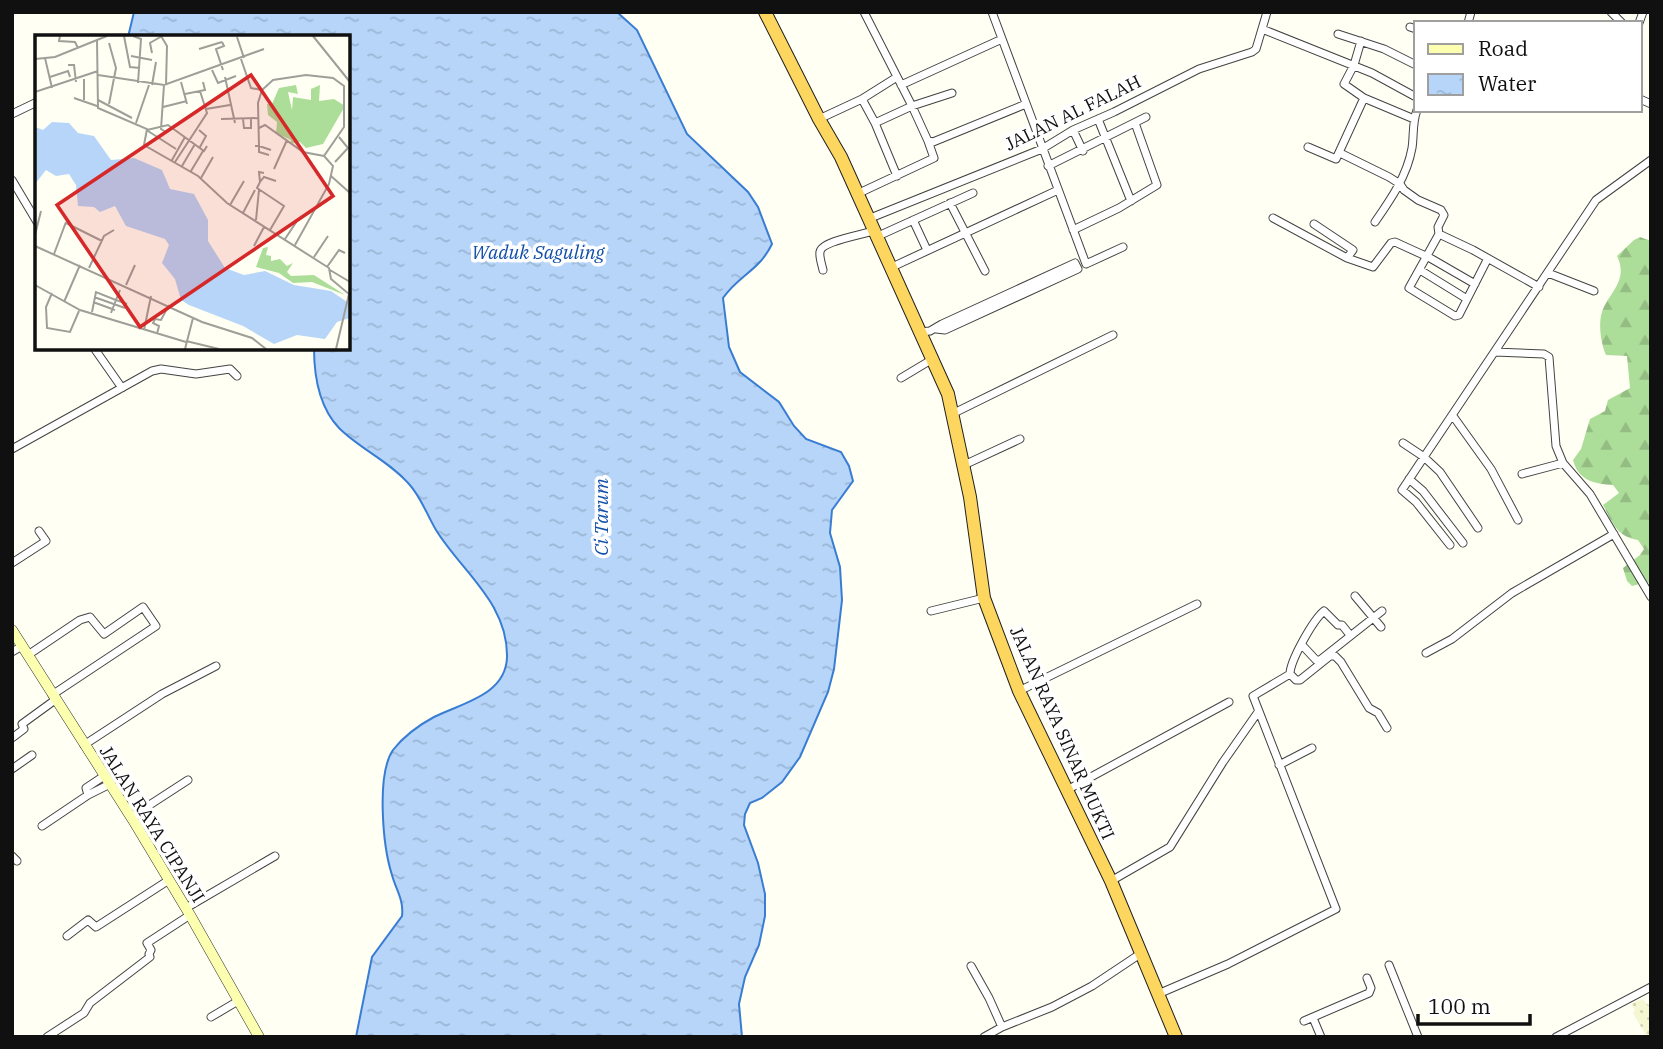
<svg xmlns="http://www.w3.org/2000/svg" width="1663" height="1049" viewBox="0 0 1663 1049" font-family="'IBM Plex Serif',serif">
<defs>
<pattern id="farmland-dots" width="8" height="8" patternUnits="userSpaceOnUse" patternTransform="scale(1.75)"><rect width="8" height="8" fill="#f4f7d2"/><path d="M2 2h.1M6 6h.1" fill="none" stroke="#d0d3b3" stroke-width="1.8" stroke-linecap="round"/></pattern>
<pattern id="forest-firs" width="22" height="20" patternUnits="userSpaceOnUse" patternTransform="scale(1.75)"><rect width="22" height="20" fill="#adde99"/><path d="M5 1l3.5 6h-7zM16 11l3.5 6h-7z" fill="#94bd83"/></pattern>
<pattern id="water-ripples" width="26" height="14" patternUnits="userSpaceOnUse" patternTransform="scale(1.75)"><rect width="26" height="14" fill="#b6d5f9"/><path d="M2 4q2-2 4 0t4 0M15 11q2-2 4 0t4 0" fill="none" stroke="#9bb6d4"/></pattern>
</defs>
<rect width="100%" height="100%" fill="#fffff4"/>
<path fill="url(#farmland-dots)" d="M1642,999L1651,1007V1037H1647L1633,1013L1635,1010L1631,1004Z"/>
<path fill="url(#forest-firs)" d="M1640,237L1651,241V584L1647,582L1632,586L1627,581L1623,568L1640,555L1644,549L1638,540C1617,537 1612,522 1603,505L1619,493L1613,485C1594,484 1578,480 1573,460L1581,449L1590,419L1605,411L1608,400L1630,388L1627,356L1606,355C1601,344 1598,324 1602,312C1609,292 1629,281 1617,256L1634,240Z"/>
<path fill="url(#water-ripples)" stroke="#397dd3" stroke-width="2" d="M134,12H617L637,30L687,134L748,192L758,207L772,244C759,271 739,275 723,298L729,347L740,372L779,402L794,426L806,439L841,452L849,466L853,481L832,510L830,533L840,567L842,600L834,669L828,692L800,757L782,782L762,798L750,803L745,814L744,825L758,863L765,894V916L759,945L745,977L739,1004L742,1037H356L372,957L402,916C404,900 396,890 392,875C383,847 376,775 393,750C404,736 419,725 434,717C462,703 506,695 507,657C508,603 462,572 436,530C427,515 421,497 409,484C389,461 360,449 339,428C319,407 314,375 314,348H348V37H128Z"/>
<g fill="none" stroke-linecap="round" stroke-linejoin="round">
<defs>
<path id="minor" d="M864,12L912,106L928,141
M992,12L1086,264L1123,247
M1611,12L1622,23
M1468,23L1471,12
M1639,23L1643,12
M1410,27L1416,29
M1262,29L1372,73L1416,97
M1338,34L1384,49L1416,65
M1361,41L1354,65L1344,84L1364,98
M901,85L1002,39
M862,99L875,123L897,176
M1640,99L1651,104
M12,114L37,102
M819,119L862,99L897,77
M1098,119L1131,201
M875,123L912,106L952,93
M1073,130L1083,151
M1308,147L1336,159L1364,98L1414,119
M1340,153L1389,177L1400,184L1404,190L1418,200L1441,210L1444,215L1438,227L1439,234L1473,250L1539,287
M1048,166L1146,117
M12,180L37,222
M857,194L934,158L928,141L933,142L1026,104
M950,203L985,271
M1273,218L1347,258L1353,250L1314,224
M868,219L1042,149L1073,130L1114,112L1199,69L1252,52L1256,49L1267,12
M913,220L927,250
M1375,222C1391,199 1407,176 1412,148C1414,136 1412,123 1417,110
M1073,230L1119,208L1157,185L1135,123
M1439,234L1409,288L1455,316L1459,315L1487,260
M876,237L973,193
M1347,258L1373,267L1391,243L1395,242L1430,258L1475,284
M890,268L1058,190
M823,270C822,265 819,257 820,252C821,241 862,235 873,231
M1420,270L1467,299
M1548,273L1594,291
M936,329L945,330L1078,269L1075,263
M920,332L930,331L942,324L1075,263
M94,348L122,388
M1495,352L1544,354L1549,357L1556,446L1563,463L1590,494L1651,597
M901,378L931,360
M954,413L1113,335
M1453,416L1491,469L1518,520
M1403,443L1424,457L1596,200L1651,160
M12,449L152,371L161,369L196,374L230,369L237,376
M964,465L1020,439
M1522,474L1563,463
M1409,479L1423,491L1463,543
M1450,545L1416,502L1402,490L1424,457L1440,472L1478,528
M12,563L46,541L39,531
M1355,596L1381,627
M931,611L984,598
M1350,635L1342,625H1338L1324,611C1313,620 1290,661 1290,674L1296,680H1300L1330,656H1335L1341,662L1369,708L1378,713L1387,728
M1302,645L1316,660H1320L1382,611
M12,652L22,646
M1426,653L1452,639L1512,593L1614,534
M28,655L80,620L90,617L104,634L143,607L156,626L52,695
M1019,691L1197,604
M12,738L24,729L22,724L55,700
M84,745L162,694L216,666
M1279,765L1312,748
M12,769L32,755
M1067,790L1229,702
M88,795L110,784
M131,817L188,780
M42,826L88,795L86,788L104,776
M12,856L17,861
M1111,881L1170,847L1223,762L1258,712
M186,908L275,856
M67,936L88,920L96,927L169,880
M1389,965L1418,1037
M971,966L989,998L1002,1027L984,1037
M1158,994L1228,964L1336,909L1253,696L1290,674
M211,1017L238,1001
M1313,1018L1321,1037
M1304,1021L1369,993L1371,988L1367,978
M1002,1027L1052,1007L1092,986L1140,954
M47,1037L84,1013L90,1003L150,957L149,954L151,950L147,943L190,915
M1556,1037L1651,987"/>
<path id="secondary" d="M12,630L133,820L190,915L259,1037"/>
<path id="trunk" d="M765,12L819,119L841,157L948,394L970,497L984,598L1019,691L1111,881L1176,1037"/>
</defs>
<use href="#minor" stroke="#434343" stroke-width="9"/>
<use href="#secondary" stroke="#323232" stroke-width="11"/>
<use href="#trunk" stroke="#212121" stroke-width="14"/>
<use href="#minor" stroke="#fff" stroke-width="7"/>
<use href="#secondary" stroke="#fbffaf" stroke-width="10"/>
<use href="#trunk" stroke="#fcd65e" stroke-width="12"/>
</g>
<g text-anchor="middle" stroke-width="7" stroke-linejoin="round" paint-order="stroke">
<g font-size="18" fill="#101010" stroke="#fff">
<text transform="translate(1073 113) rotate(-26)" y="6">JALAN AL FALAH</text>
<text transform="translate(1062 733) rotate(66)" y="6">JALAN RAYA SINAR MUKTI</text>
<text transform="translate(152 824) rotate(58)" y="6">JALAN RAYA CIPANJI</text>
</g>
<g font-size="19" font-style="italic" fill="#124fa9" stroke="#fff">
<text x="538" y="259">Waduk Saguling</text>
<text transform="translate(601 517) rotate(-90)" y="7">Ci Tarum</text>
</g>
</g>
<g transform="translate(35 35)">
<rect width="315" height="315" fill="#fffff4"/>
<path d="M261,50L263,59L253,57L257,75L258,62L276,65V54L285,50L284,66L299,64L310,71L288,109L271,113L265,107L255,109L256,105L241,98L242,87L233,80L232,69H237L244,53ZM233,212L231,220L236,221V226L245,224L252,231L258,228L252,237L256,241L279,240L310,260L277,247L258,248L244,238L221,232L228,213Z" fill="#adde99"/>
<path d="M17,87L34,88L43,98L59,101L76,125L99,123L127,135L135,154L159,159L173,185V206L190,233L209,240L230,236L259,250L296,256L315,269V283L302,287L290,304L262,300L239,309L208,291L154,270L146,265L140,244L127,228L134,210L130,204L91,191L80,171L65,177L59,172L43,171L41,150L34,139L21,141L11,135L0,149V92L8,95Z" fill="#b6d5f9"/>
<path fill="none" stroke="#9f9f99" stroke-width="2" d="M25,1L24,6L40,7L43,13M72,1L62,5L63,73L112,94L109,110L163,141L192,168L294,233L296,244L314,259L301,314M89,1L95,32L105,33M98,1L106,4L103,48M126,1L132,11L131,50M278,1L315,47M202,2L209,23M187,7L189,11L181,14L188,35M74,8L81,33L74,69M164,14L187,7M117,18L115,8L127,1M96,21L117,25M10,23L17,53M0,24L20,22L62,5M206,24L216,53L227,55M33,30H39L41,47M177,35L183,48L201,41M63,40L129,50L229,14M15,42L33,36L35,42M190,42L200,88M146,47L152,69M117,50L121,27M129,50L126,94L131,97M0,57L63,36M150,59L170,55L168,47M39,63L62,71M49,65V44M63,65L97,83M128,72L152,66M171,74L195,70M186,84L224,83M208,84L209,93H216V83M101,88L114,50M224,93L230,90L268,117L289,121M112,95L133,90L169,116L172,111M164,95L171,101L165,112M113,96L141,114M220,111H224L223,68L227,55L238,45L271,40L298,43L309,51V92L289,121L298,131L294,149L260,210M234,120L224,117V111L236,115M137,125L150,102M140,127L172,78L165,56M300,127L313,113L304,102M147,131L160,109M239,134L252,105M156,136L168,116M229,138L224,137L225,147L229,142L241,146M296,141L315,158M166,143L178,122M225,147L222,153L249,171L235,195M195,170L209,146M208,178L220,155M221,185L224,155M31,188L67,206M0,200L6,176M250,204L264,183M0,211L167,287L217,303L231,314M219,211L229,192M19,219L31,187M279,222L293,201M292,232L304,215L310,218M54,233L69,201L79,195M295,235L315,247M0,250L45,275L151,307M91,250L100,230M85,255L81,265L92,269M17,258L11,272L12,293L35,297L44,276M59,262L90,273M29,267L45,230M58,267L80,275M57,277L61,257L81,265L76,278M109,295L116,261M122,299L124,291L118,288L120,284L126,285L134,270M151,306L184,314M150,314L158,283"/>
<path fill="#d62828" fill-opacity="0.15" stroke="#d62828" stroke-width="3.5" d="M216,40L298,161L105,292L22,170Z"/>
<rect width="315" height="315" fill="none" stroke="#101010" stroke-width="3.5"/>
</g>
<rect width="1663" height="1049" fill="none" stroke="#101010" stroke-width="28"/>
<rect x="1414" y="21" width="228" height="91" fill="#ffffff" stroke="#9f9f9f" stroke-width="2"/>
<rect x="1428" y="44" width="35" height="10" fill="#fbffaf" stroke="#9f9f9f" stroke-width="2"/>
<text x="1478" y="56" font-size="21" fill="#101010">Road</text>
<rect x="1428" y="74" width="35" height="21" fill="url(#water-ripples)" stroke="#9f9f9f" stroke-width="2"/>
<text x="1478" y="91" font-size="21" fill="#101010">Water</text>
<path d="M1418 1014v10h112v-10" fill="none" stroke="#101010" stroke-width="3.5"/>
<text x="1428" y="1014" font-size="21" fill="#101010" stroke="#ffffff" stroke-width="5" paint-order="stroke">100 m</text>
</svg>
